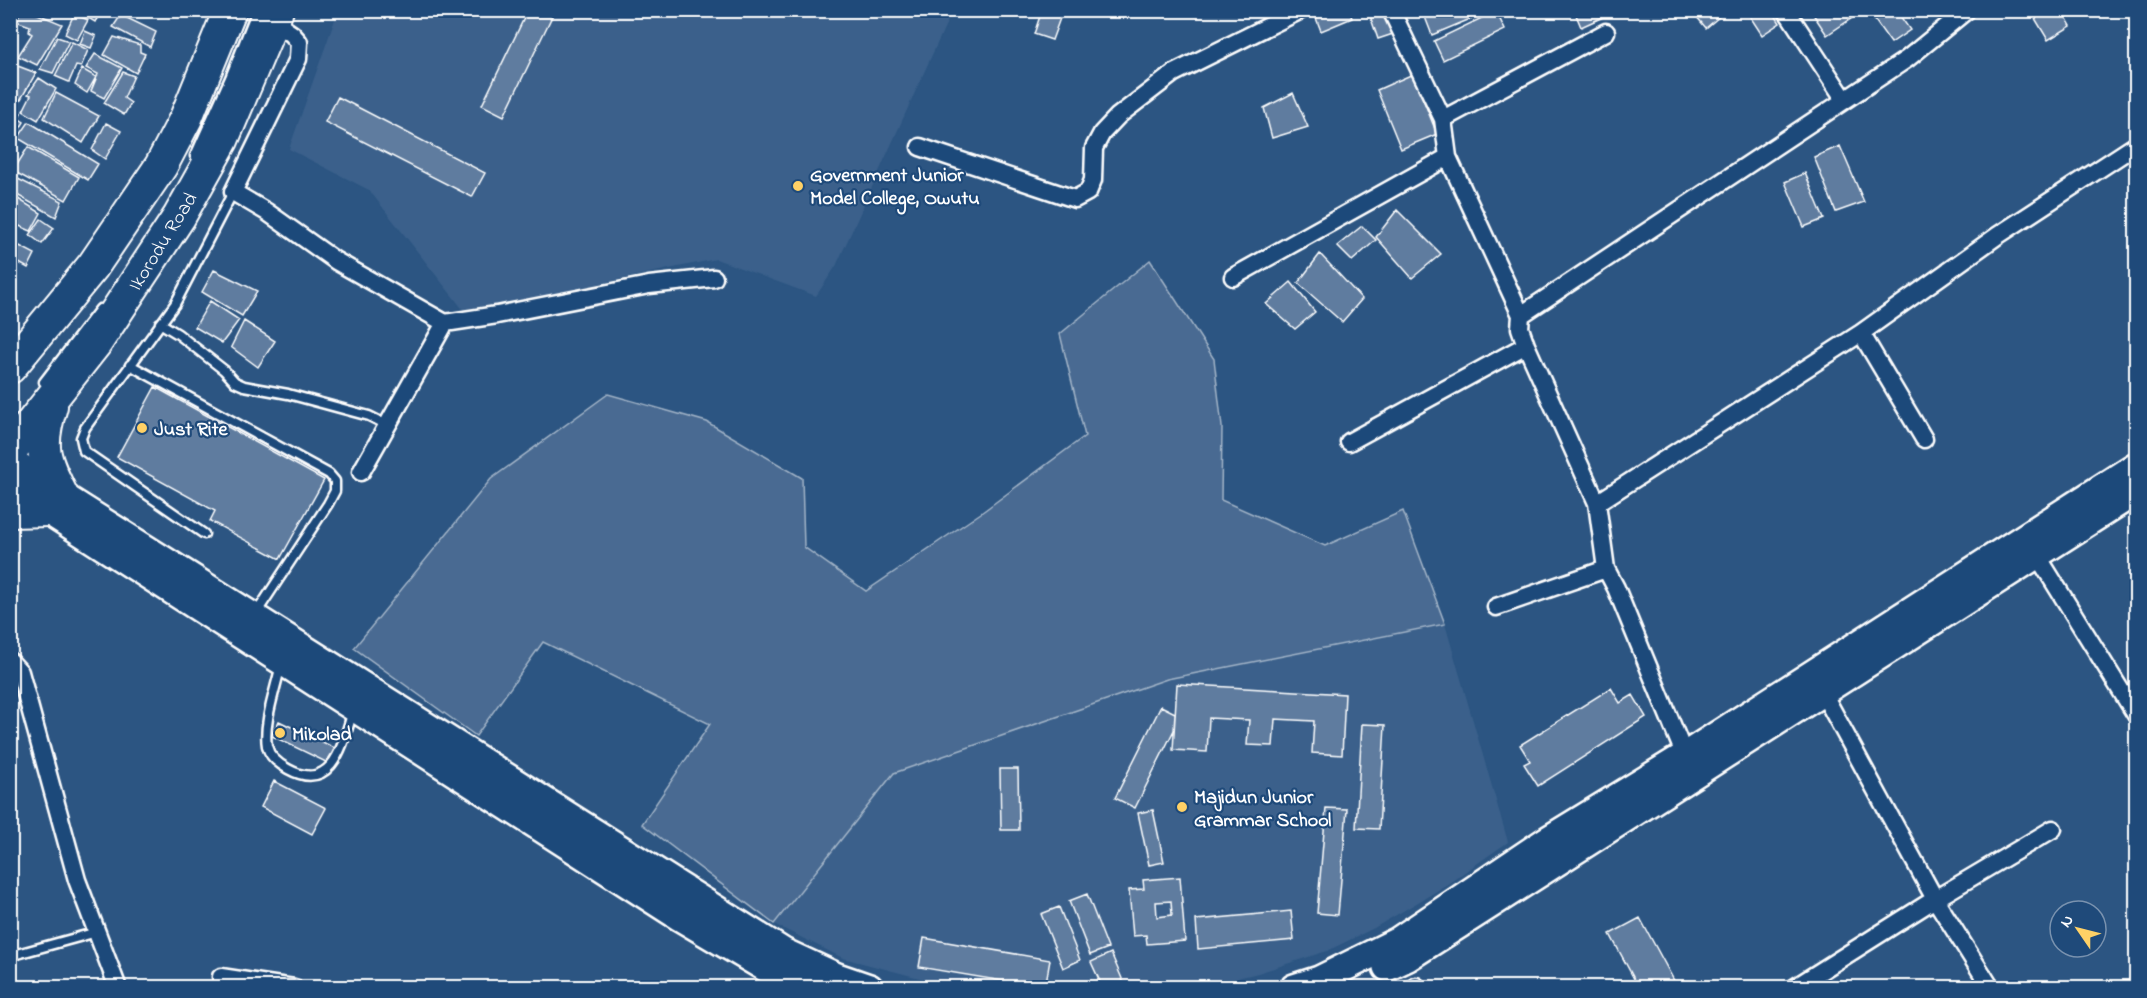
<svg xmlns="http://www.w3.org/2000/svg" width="2147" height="998" viewBox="0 0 2147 998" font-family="'Indie Flower',sans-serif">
<rect width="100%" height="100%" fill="#2c5582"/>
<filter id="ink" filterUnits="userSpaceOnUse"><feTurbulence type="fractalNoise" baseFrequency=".0167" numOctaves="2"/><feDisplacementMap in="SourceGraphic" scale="12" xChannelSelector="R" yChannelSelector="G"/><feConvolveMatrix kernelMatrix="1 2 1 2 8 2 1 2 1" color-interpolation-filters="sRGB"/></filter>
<g filter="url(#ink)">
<path fill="#3b618b" d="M338,11H952L836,266L816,296L716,259L465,312L369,190L289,149Z
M1445,624L1508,842L1442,888L1374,928L1327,951L1258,973L1200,987H954L843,958L774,924L894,773L1167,679Z"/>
<path fill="#486b92" stroke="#a4b5c8" stroke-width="1.5" d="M1150,260L1214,359L1222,427L1221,500L1325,546L1403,511L1445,624L1167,679L894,773L774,924L642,824L710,724L543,642L476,736L354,648L491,479L608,394L707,422L802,478L804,547L866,591L981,513L1085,436L1060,334Z"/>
<path fill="#5e7c9f" stroke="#fff" stroke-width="1.5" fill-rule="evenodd" d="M21,10H28L62,24L37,65L18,56L32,34L29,32L30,26L16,21Z
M75,10H102L95,22Z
M528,10H555L504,116L482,105Z
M1042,10H1063L1052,40L1034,34Z
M1258,10H1281L1282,12L1262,20Z
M1335,10H1349L1352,18L1321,31L1316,18Z
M1368,10H1389L1396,33L1378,39Z
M1440,10H1492L1432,35L1425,17Z
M1574,10H1600L1603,17L1581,27Z
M1691,10H1727L1706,28Z
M1748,10H1772L1780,23L1762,35L1747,12Z
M1812,10H1864L1827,35L1811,11Z
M1877,10H1896L1910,30L1891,43L1871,15Z
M2030,10H2062L2071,26L2048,40Z
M1496,11L1505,30L1443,60L1434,41Z
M74,14L88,20L77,40L65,34Z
M121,15L156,32L150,47L113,27Z
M85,31L96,36L91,48L80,44Z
M57,37L69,41L53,73L40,69Z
M114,37L140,45V52L145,54L136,73L104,55Z
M72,42L88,50L81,67L76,66L69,82L55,76Z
M95,54L122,68L104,98L91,91L98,74L86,68Z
M10,63L36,73L18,104L10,101Z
M82,69L96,77L87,93L75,85Z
M123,72L134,76L124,98L131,103L124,115L104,103Z
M1413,74L1437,134L1401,149L1377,90Z
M39,78L56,89L38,120L23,111L31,95L28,94Z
M56,93L99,116L83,143L44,118Z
M1293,93L1308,127L1272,138L1264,108Z
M338,97L485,173L472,197L325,122Z
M11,107L21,113L18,118L24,122L13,140L10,138Z
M29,122L98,164L88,180L18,138Z
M106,123L121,131L105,159L92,150Z
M1840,146L1864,202L1836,212L1814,157Z
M28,147L79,177L66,200L13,171Z
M1805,173L1824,219L1804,227L1785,182Z
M10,175L62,201L56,217L10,191Z
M10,194L41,213L31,231L10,222Z
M1397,210L1441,254L1412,278L1376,237Z
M41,219L54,228L42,244L30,235Z
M1362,226L1376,240L1352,261L1337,246Z
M10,241L35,254L28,268L10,258Z
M1320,254L1362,299L1342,322L1298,283Z
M214,270L257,291L242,316L202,292Z
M1291,282L1315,312L1295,329L1266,304Z
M10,284L18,288L10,311Z
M210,301L239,320L222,343L195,327Z
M244,321L275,341L258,367L231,347Z
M155,387L324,480L280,559L210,521L215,511L117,457Z
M1177,684L1345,694L1342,755L1312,753L1314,721L1275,719L1273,746L1247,745L1249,720L1209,718L1207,752L1173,750Z
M1611,688L1620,703L1633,695L1646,717L1538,786L1524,764L1530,761L1520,745Z
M1161,706L1175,713L1174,730L1135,808L1115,798Z
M279,721L335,748L328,763L272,736Z
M1362,724L1385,725L1379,829L1356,828Z
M1000,769H1018L1019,830H1001Z
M274,781L326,808L312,834L261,807Z
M1326,808L1347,809L1338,915L1317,913Z
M1153,810L1164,862L1149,865L1138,813Z
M1180,877L1185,941L1147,944L1146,935L1133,936L1129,890L1144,889L1143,880ZM1171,901L1172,915L1157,917L1156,902Z
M1087,894L1108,948L1090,955L1069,901Z
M1059,907L1080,960L1063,968L1041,914Z
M1291,911L1294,940L1198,949L1196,920Z
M1640,918L1678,988H1639L1610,934Z
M924,938L1050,960L1045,988L919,967Z
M1111,953L1126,988H1103L1091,962Z"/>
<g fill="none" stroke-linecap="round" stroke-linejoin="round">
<defs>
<path id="lane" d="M195,156L230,78L257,10
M160,323L178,334L224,370L235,382L244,386L288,394L369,416L387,425
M130,365L329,474L335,481V491L328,504L255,615
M44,382L100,309
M204,534L84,451L81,438L85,428L175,304L233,192
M281,664C276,688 263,723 267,746C269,757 279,764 288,769C333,794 343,743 353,711
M10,956L97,932"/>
<path id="street" d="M1391,10L1443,119L1448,157L1521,315L1520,328L1526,345L1597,503L1606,569L1616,588L1685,756
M1786,10L1845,100
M273,21L292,34L299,42L298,59L233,192L267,212L336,261L445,323L361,472
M1443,119L1606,32
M920,147L1075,199L1088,192L1093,180L1094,148L1102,133L1118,116L1174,73L1301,10
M1233,277L1448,157
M1521,315L1907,59L1967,10
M445,323L497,315L649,285L714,278
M1861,333L1924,439
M1349,442L1526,345
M1597,503L1861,333L1997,236L2136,145
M2037,555L2136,715
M1496,607L1606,569
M10,661L20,672L77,880L118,988
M1823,693L1935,899L1991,988
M221,977L294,988
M1414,988L1416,986
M1794,988L1935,899L2053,829"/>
<path id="primary" d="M10,460L62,496L783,952L837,977L869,988
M10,486L680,917L800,988
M1387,967L1408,957L2136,491
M1294,988L1319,980L1398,941L1548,840L1685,756L2136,466"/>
<path id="highway" d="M10,367L93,266L161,166L186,118L230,10
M51,406C38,447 43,458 62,496
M10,451L97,341L179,217L222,140L277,10
M10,511L49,510"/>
</defs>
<use href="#lane" stroke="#fff" stroke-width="13"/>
<use href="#street" stroke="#fff" stroke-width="21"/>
<use href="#primary" stroke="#fff" stroke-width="32"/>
<use href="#highway" stroke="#fff" stroke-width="36"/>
<path stroke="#fff" stroke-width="3" stroke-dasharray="1.5 4.5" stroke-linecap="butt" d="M10,398V402"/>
<use href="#lane" stroke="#1f4a7a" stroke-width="8"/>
<use href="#street" stroke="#1f4a7a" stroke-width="16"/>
<use href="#primary" stroke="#1f4a7a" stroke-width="27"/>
<use href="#highway" stroke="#1f4a7a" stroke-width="32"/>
</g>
</g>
<g fill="#ffd166" stroke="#1f4a7a" stroke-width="2">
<circle cx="798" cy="186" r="6"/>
<circle cx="142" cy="428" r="6"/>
<circle cx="280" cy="733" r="6"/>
<circle cx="1182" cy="807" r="6"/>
</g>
<g text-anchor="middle" stroke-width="4.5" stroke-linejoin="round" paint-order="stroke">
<g font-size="20" font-weight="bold" fill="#fff" stroke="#1f4a7a" text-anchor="start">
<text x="810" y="181">Government Junior<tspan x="810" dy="23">Model College, Owutu</tspan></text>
<text x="154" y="435">Just Rite</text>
<text x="292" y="740">Mikolad</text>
<text x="1194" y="803">Majidun Junior<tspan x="1194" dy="23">Grammar School</tspan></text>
</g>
<g font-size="20" fill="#fff" stroke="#1f4a7a">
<text transform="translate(162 241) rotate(-58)" y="7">Ikorodu Road</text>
</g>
</g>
<rect width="2147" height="998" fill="none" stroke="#1f4a7a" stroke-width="36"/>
<rect x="18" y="18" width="2111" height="962" fill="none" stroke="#fff" stroke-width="2" filter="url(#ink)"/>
<g transform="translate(2078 929) rotate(305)"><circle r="28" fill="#1f4a7a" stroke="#7992af" stroke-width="1.5"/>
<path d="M0-4.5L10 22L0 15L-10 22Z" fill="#ffd166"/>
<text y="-9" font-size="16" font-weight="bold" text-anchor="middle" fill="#ffffff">N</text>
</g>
</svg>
